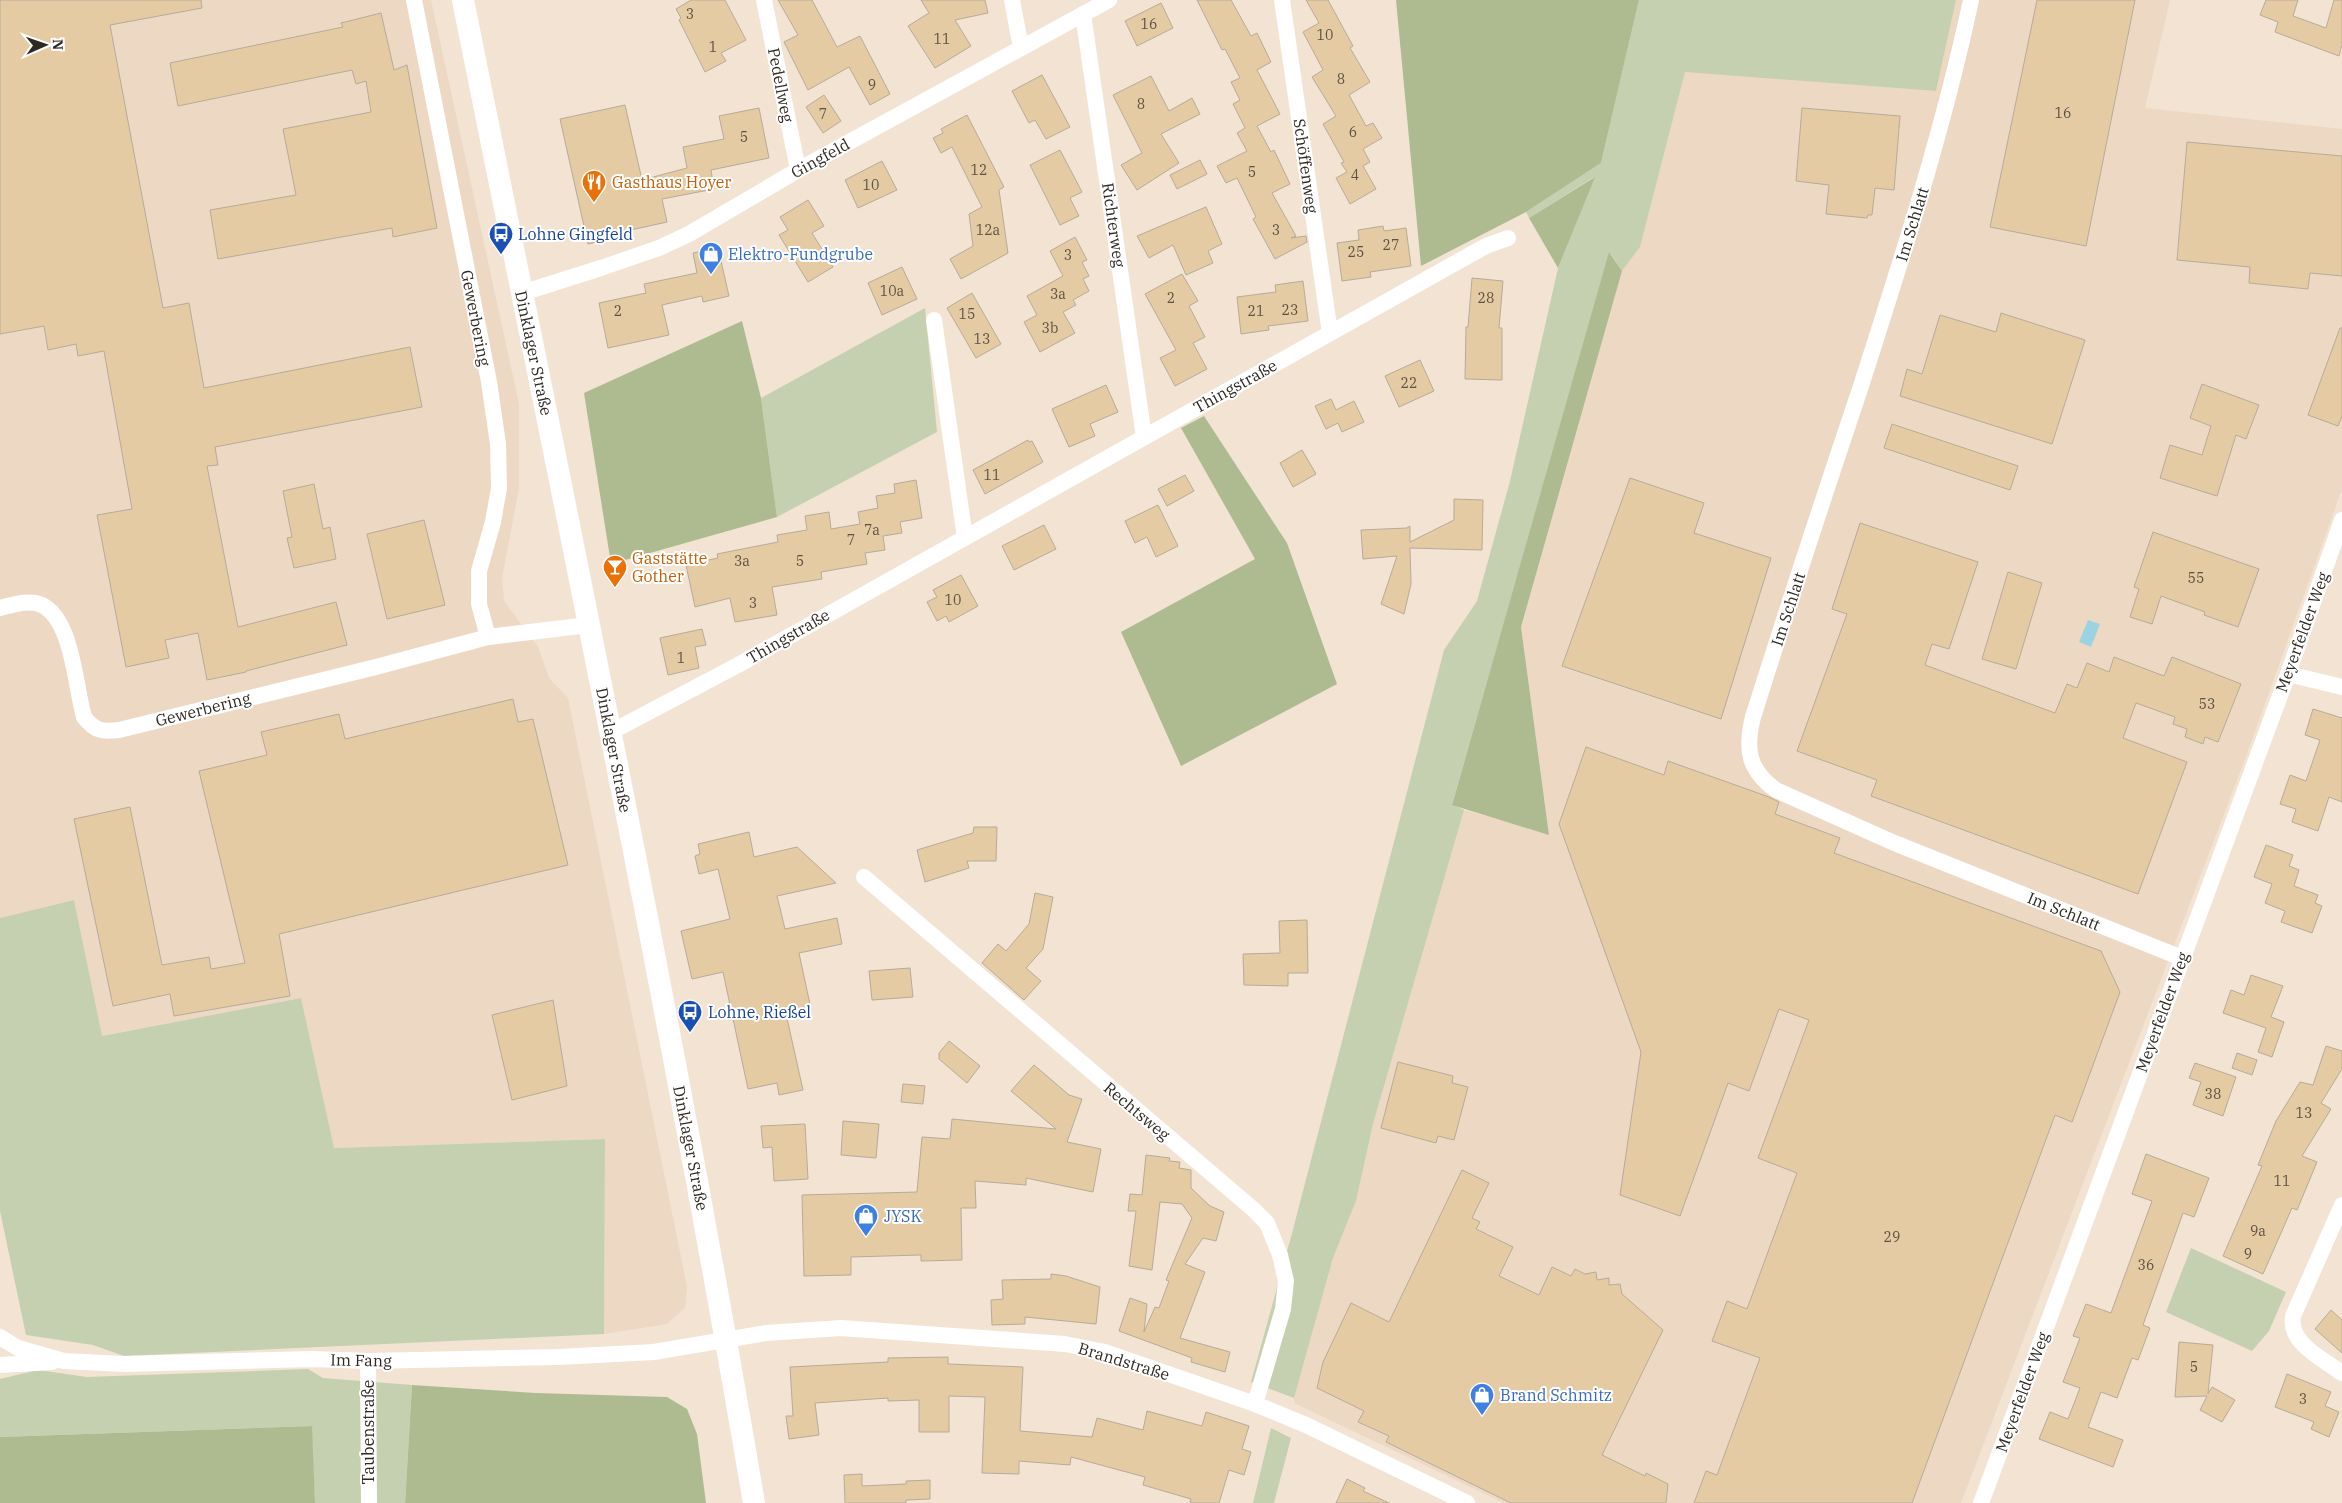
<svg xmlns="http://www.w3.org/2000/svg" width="2342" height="1503" viewBox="0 0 2342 1503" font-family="'IBM Plex Serif',serif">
<rect width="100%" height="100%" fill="#f2e3d3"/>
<path fill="#edd8c3" d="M0,0H431L519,404V488L502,578L504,601L538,647L549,678L568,698L687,1287L685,1308L667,1324L604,1334L605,1139L333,1148L301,998L101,1036L74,900L0,918Z
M1956,0H2170L2145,108L2342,129V489L2247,754L1961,1503H1504L1294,1403V1398L1333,1258L1356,1201L1373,1124L1464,810L1549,834L1521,627L1622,271L1640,247L1685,71L1936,91Z"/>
<path fill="#c5d0b1" d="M1639,0H1956L1936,91L1685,72L1640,247L1622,271L1610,253L1452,804L1464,810L1373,1124L1356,1201L1333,1258L1294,1398L1251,1382L1291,1237L1444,650L1477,601L1510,481L1558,268L1594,177L1529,218L1526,212L1601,163Z
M925,308L937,432L777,517L761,398Z
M74,900L102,1036L301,998L334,1148L605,1139L604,1334L124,1356L93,1345L26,1335L0,1211V918Z
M2191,1248L2286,1292L2269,1331L2252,1351L2166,1312Z
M308,1369L323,1378L412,1385L405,1503H315L311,1426L0,1437V1379L38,1370L87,1377Z
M1271,1428L1291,1438L1274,1503H1253Z"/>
<path fill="#aebb91" d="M1396,0H1639L1601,163L1526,212L1421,266Z
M1595,177L1558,268L1529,218Z
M1609,252L1622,271L1521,627L1549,835L1452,805Z
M742,321L761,398L777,517L611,564L584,393Z
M1204,416L1287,543L1337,684L1181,766L1121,632L1255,559L1181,428Z
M412,1385L536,1393L667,1397L687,1409L697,1434L706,1503H405Z
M312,1426L315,1503H0V1437Z"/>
<path fill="#9bd3e0" d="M2088,620L2100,624L2091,647L2079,642Z"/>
<path fill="#e4cba3" stroke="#b6ab9a" d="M0,0H201L202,8L110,25L163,308L189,303L204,388L410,347L422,407L215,447L218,465L207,466L238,627L336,602L347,645L246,671V672L207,680L198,633L165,640L169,658L126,667L97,515L132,509L104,351L78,356L76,344L48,350L44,326L0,334Z
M691,0H725L746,40L721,53L726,61L705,72L679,20L681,18L676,9Z
M778,0H812L837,47L860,36L890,94L870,105L849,67L808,90L784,42L798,35Z
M921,0H985L988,13L955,20L971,46L935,68L908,26L929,13Z
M1197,0H1231L1251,36L1257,33L1271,62L1257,70L1280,114L1257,126L1271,152L1274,150L1290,184L1272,193L1296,236L1291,238L1306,236L1307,242L1275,259L1253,219L1256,217L1237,178L1226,183L1217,166L1247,151L1237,133L1245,128L1233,104L1240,100L1231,82L1240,78L1225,49L1222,50Z
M1306,0H1328L1353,46L1350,48L1370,82L1349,95L1366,126L1373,123L1382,138L1363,149L1370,162L1363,166L1376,189L1350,204L1336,178L1347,172L1341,163L1344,162L1323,124L1336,116L1312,77L1323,70L1303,32L1319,23Z
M2037,0H2135L2086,246L1990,227Z
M2266,0H2298L2293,16L2326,28L2334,0H2342V44L2339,56L2275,32L2278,22L2260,15Z
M1161,3L1173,28L1137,46L1125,21Z
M381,13L394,70L407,65L437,228L393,237L392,228L218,259L210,210L296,195L283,129L371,112L366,81L356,84L352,70L178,106L170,63L343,27L341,23Z
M1042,75L1070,127L1046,139L1035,120L1029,123L1012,91Z
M1151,76L1169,111L1192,98L1200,114L1161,134L1179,163L1137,190L1121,165L1142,153L1113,95Z
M824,95L841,121L823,133L806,107Z
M625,105L642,180L687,168L683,147L724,139L719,116L759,108L769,158L711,170L714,189L662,199L667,222L622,232V236L588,244L560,119Z
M1802,108L1900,116L1894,190L1875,188L1872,215H1868L1867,218L1826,214L1829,185L1796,181Z
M967,115L1004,187L999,190L1008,253L961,279L950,259L973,246L969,214L982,207L952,147L941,153L933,138L943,133L941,129Z
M2187,142L2342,156V276L2310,273L2308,289L2249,283L2250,267L2177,260Z
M1060,150L1082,192L1070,198L1079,216L1060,225L1030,165Z
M1200,160L1207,174L1177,189L1170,175Z
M882,161L897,190L858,208L845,180Z
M808,200L824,226L812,233L833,267L808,282L779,235L788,230L780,217Z
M1206,207L1222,244L1208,251L1213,263L1186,275L1173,245L1149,258L1137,236Z
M1383,226L1384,231L1406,228L1411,266L1370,272L1371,277L1342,281L1337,243L1359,240L1358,230Z
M1075,237L1087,260L1082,262L1089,276L1083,279L1089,291L1073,300L1076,305L1063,312L1075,333L1040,352L1024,322L1037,315L1027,296L1063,276L1050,251Z
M718,248L729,296L703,302L702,296L662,305L669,335L608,348L599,303L646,293L644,284L697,273L693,253Z
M902,267L917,299L882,315L868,283Z
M1182,274L1198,301L1189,306L1205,337L1193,343L1207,369L1175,386L1160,358L1176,350L1145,294Z
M1472,278L1503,281L1499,328H1502V380L1465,379L1466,327H1468Z
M1303,281L1308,321L1268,326L1269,330L1241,334L1237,297L1276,292L1275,285Z
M972,293L1001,344L976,358L947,308Z
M2001,313L2085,340L2052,444L1900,396L1907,369L1922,374L1940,315L1996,332Z
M2340,328H2342V416L2338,426L2308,415Z
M1420,360L1434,391L1399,407L1385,376Z
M2202,384L2259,405L2246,439L2236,435L2217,496L2160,478L2170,445L2202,455L2211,426L2190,418Z
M1106,385L1118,412L1090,424L1095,436L1069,447L1052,409Z
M1331,399L1336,410L1354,401L1364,422L1342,432L1338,423L1326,429L1315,406Z
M1892,424L2018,466L2010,490L1884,448Z
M1028,440L1029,442L1032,441L1043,462L985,494L973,470Z
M1302,450L1316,474L1293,487L1280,463Z
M1185,475L1194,491L1167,506L1158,489Z
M1630,478L1704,503L1694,533L1771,558L1721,719L1562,666Z
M916,480L922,518L900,522L902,533L883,536L885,550L865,553L867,564L821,572L822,579L772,587L777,615L735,622L730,598L695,607L686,565L718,558L717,554L778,542L777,535L807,530L805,516L829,512L831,529L860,524L858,512L878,508L876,496L895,493L894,484Z
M314,484L323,529L330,527L336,559L294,568L287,538L292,537L283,491Z
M1454,499L1483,500L1482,550L1410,548L1411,584L1404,614L1381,604L1397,556L1363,559L1361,530L1407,528L1410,526V542L1454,520Z
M1158,505L1178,546L1156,557L1147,537L1135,543L1125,521Z
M424,520L445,605L387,619L367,534Z
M1860,523L1978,562L1949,649L1932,644L1925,665L2055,713L2067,684L2077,688L2087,663L2109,672L2114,657L2164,676L2172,657L2241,684L2218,742L2205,737L2203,744L2185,737L2187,729L2173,724L2175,717L2136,703L2123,738L2187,762L2138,894L1871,796L1877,780L1797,751L1847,614L1832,609Z
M1044,525L1056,549L1014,570L1002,546Z
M2153,532L2259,569L2238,627L2204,615L2205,612L2161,596L2152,624L2130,617L2139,589L2134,587Z
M2008,572L2042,583L2016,669L1982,659Z
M961,575L978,606L949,622L946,616L937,621L927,602L937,597L933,590Z
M702,629L706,645L695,647L699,668L668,675L660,638Z
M513,699L518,722L533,719L568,865L279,934L290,996L174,1016L170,994L113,1006L74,819L130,807L162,965L209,957L211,969L245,963L199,771L267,755L261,732L339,714L345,739Z
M2313,709L2342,718V802L2329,797L2318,831L2292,822L2296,809L2280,804L2290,775L2306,781L2320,740L2305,735Z
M1586,747L1664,775L1668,761L1769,797L1779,802L1775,814L1840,838L1834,853L2101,951L2120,992L2072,1122L2055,1115L1912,1503H1694L1706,1471L1717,1475L1760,1358L1712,1341L1727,1301L1747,1309L1797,1173L1758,1158L1809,1020L1779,1009L1749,1091L1728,1083L1680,1216L1620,1195L1641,1052L1559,824Z
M974,827H997L996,861H967L969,868L925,882L917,850L973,833Z
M749,832L754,857L797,847L836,883L777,896L785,929L837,918L842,944L799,953L811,1009L786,1014L803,1090L779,1095L777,1083L748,1089L723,972L692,979L681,931L730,919L718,869L699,874L695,856L700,854L698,844Z
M2266,845L2293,855L2289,866L2299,870L2294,886L2318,895L2315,903L2322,906L2312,933L2281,922L2285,911L2265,903L2272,884L2254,877Z
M1035,893L1053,897L1043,949L1026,968L1041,981L1024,1000L982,963L998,944L1006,951L1029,924Z
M1307,920L1308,973H1288V986L1244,985L1243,954L1280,953L1279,921Z
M910,968L913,997L872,1000L869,971Z
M2251,975L2283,986L2271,1017L2284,1022L2272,1057L2258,1052L2266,1028L2223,1013L2231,990L2244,995Z
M553,1000L567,1086L512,1100L492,1015Z
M949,1041L980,1066L967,1083L939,1059V1053Z
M2326,1046L2342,1051V1069L2321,1103L2331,1109L2302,1156L2317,1162L2297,1210L2292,1208L2263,1274L2223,1256L2262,1166L2258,1165L2276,1121L2300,1082L2313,1085Z
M2237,1053L2257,1060L2252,1075L2232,1068Z
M1398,1062L1453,1076L1452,1083L1468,1087L1454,1140L1438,1136L1436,1143L1381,1128Z
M2195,1063L2236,1077L2223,1116L2193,1105L2201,1082L2189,1078Z
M1034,1065L1069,1095L1082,1099L1067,1142L1101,1149L1093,1192L1026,1178V1185L975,1181L976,1208H961L962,1260L921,1261V1255L851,1257V1275L804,1276L802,1195L917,1192L922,1137L950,1139L952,1119L1056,1129L1011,1091Z
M903,1084L925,1086L923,1104L901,1102Z
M843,1121L879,1124L876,1158L841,1155Z
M805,1124L808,1179L774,1181L772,1147L763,1148L761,1126Z
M2146,1154L2209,1178L2194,1217L2183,1213L2143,1325L2150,1328L2138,1360L2132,1358L2117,1398L2101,1392L2088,1427L2123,1440L2113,1467L2039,1439L2050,1412L2068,1419L2080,1388L2063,1382L2080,1338L2073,1336L2086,1304L2111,1313L2152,1201L2132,1194Z
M1146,1155L1170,1158L1169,1161L1180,1162L1179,1168L1191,1170V1188L1210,1206L1224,1212L1216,1241L1203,1238L1185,1264L1205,1272L1180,1338L1230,1352L1225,1372L1191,1362L1192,1358L1119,1331L1130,1298L1147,1304L1144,1332L1155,1307L1159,1308L1169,1281L1166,1280L1192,1218L1182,1204L1160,1202L1152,1270L1129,1266L1136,1211H1128L1130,1194L1142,1195Z
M1462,1170L1489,1183L1472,1218L1480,1222L1476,1229L1513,1247L1499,1276L1539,1295L1552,1267L1571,1276L1575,1269L1585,1274L1596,1272L1597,1280L1609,1278V1285L1620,1284L1622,1294L1663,1330L1602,1455L1645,1476L1646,1473L1668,1484L1666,1503H1511L1386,1442L1389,1436L1358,1422L1364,1411L1317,1388L1323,1362L1351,1303L1389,1322Z
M1051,1274L1066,1276L1100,1287L1096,1324L1025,1317V1324L992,1325L991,1300L1003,1299L1002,1280L1051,1279Z
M2331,1310L2342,1320V1353L2315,1329Z
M2179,1342L2213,1345L2208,1394L2212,1387L2235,1400L2222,1422L2200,1410L2207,1396L2175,1397Z
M948,1357V1364L1023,1367L1020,1431L1092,1437L1097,1418L1143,1430L1147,1411L1202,1426L1206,1412L1249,1426L1242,1449L1251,1452L1244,1475L1229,1470L1219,1503H1190L1191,1499L1143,1485L1145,1477L1071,1457L1070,1465L1019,1461V1474L982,1473L985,1397L949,1396V1432H919V1400L888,1401V1398L815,1403L819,1435L789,1439L786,1416H793L790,1367L888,1362V1358Z
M2287,1374L2331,1392L2325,1406L2339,1412L2329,1437L2311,1429L2314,1422L2275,1407Z
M862,1474V1486L906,1484V1481L930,1480V1499L906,1500V1503H845L844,1475Z
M1347,1479L1365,1488L1363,1491L1389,1503H1336Z"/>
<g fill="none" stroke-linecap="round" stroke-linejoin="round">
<path stroke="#fff" stroke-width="16" d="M764,0L798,170
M1012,0L1021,48
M1282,0L1330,333
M1971,0C1943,131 1902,258 1861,386C1824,496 1788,606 1753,717C1745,749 1748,770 1776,790L1892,842L2182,958
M1083,14L1144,437
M522,293L601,268L659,248L689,234L798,170L1109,0
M934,320L965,538
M0,608C12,605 30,599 42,605C73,621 75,686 84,717C95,731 102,732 119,730L376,667L488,637L479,604V571L493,522L499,488L498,444L489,382L414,0
M488,637L589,625
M2288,674L2342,687
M611,732L738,665L1450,266L1486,246L1508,238
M864,877L1253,1209L1267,1223L1280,1255L1286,1281L1283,1309L1255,1404
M2342,1205L2293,1316C2288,1343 2323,1359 2342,1373
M0,1337L18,1348L64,1361L124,1364L312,1359L368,1361L558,1357L654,1352L766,1333L841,1328L1065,1344L1105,1352L1255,1404L1306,1425L1467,1503
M368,1361L369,1503
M0,1365L52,1362
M1981,1503L2288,674L2342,520"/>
<path stroke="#fff" stroke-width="22" d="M463,0C563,500 669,1000 754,1503"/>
</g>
<defs>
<symbol id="restaurant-pin" viewBox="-11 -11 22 30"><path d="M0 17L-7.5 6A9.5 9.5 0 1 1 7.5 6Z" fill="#e8710a" stroke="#fff"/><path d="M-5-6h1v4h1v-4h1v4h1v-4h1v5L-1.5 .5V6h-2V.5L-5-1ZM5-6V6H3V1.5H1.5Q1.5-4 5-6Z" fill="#fff"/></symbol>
<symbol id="bus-pin" viewBox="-11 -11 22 30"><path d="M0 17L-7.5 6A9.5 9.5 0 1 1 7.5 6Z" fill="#1a4fb4" stroke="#fff"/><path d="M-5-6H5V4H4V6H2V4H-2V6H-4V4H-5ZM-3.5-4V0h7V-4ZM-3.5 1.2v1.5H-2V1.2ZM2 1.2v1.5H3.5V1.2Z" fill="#fff"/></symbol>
<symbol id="shop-pin" viewBox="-11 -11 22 30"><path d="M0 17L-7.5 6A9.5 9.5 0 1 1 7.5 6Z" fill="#3f7fe0" stroke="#fff"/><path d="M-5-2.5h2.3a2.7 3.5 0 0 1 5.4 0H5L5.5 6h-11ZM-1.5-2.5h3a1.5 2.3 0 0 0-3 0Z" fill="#fff"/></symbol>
<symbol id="bar-pin" viewBox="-11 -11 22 30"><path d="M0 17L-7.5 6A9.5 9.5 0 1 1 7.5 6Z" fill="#e8710a" stroke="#fff"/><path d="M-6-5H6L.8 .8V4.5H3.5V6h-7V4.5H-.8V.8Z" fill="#fff"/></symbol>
</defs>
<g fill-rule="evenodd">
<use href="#restaurant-pin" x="580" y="168" width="28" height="38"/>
<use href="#bus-pin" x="487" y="220" width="28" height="38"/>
<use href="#shop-pin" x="697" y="240" width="28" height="38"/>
<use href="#bar-pin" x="601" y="553" width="28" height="38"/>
<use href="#bus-pin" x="676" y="998" width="28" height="38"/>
<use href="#shop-pin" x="852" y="1202" width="28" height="38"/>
<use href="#shop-pin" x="1468" y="1381" width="28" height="38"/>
</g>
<g text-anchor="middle" stroke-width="4" stroke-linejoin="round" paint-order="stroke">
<g font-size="14" fill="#5c5243">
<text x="690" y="19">3</text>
<text x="1149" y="29">16</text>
<text x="1325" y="40">10</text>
<text x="942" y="44">11</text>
<text x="713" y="52">1</text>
<text x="1341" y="84">8</text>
<text x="872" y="90">9</text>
<text x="1141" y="109">8</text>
<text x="2063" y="118">16</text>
<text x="823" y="119">7</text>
<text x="1353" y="137">6</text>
<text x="744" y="142">5</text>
<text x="979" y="175">12</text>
<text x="1252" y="177">5</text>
<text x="1355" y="180">4</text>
<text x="871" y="190">10</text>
<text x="988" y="235">12a</text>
<text x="1276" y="235">3</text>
<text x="1391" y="250">27</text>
<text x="1356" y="257">25</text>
<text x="1068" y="260">3</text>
<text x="892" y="296">10a</text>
<text x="1058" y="299">3a</text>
<text x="1171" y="303">2</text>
<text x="1486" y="303">28</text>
<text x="1290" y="315">23</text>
<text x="618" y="316">2</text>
<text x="1256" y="316">21</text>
<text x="967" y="319">15</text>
<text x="1050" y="333">3b</text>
<text x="982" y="344">13</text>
<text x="1409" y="388">22</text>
<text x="992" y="480">11</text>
<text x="872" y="535">7a</text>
<text x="851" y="545">7</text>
<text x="742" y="566">3a</text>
<text x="800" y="566">5</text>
<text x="2196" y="583">55</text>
<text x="953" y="605">10</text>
<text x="753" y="608">3</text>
<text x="681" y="663">1</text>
<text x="2207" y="709">53</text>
<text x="2213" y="1099">38</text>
<text x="2304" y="1118">13</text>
<text x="2282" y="1186">11</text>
<text x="2258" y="1236">9a</text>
<text x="1892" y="1242">29</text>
<text x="2248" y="1259">9</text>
<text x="2146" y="1270">36</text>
<text x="2194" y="1372">5</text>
<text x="2303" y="1404">3</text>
</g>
<g font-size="16" fill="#2f2923" stroke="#fff">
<text transform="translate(781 85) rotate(79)" y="6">Pedellweg</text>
<text transform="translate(820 158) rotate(-29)" y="6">Gingfeld</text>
<text transform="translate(1306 166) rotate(82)" y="6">Schöffenweg</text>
<text transform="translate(1912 224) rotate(-73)" y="6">Im Schlatt</text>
<text transform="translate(1114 225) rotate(82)" y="6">Richterweg</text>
<text transform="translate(476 318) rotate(79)" y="6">Gewerbering</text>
<text transform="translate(534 353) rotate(78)" y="6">Dinklager Straße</text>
<text transform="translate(1235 386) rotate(-29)" y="6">Thingstraße</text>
<text transform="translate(1788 609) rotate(-72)" y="6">Im Schlatt</text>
<text transform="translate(2302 632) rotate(-70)" y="6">Meyerfelder Weg</text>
<text transform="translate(788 636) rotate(-30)" y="6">Thingstraße</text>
<text transform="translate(203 709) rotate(-14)" y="6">Gewerbering</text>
<text transform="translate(614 750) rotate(79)" y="6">Dinklager Straße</text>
<text transform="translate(2064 911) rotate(22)" y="6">Im Schlatt</text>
<text transform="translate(2162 1012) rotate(-70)" y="6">Meyerfelder Weg</text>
<text transform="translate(1137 1111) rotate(40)" y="6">Rechtsweg</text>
<text transform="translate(691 1148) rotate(79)" y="6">Dinklager Straße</text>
<text transform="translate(361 1360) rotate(1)" y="6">Im Fang</text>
<text transform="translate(1124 1361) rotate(17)" y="6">Brandstraße</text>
<text transform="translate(2022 1392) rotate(-70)" y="6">Meyerfelder Weg</text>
<text transform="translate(368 1432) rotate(-90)" y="6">Taubenstraße</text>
</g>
<g font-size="16" fill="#c56008" stroke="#fff" text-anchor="start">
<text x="612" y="188">Gasthaus Hoyer</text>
<text x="632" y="564">Gaststätte<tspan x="632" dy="18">Gother</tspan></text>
</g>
<g font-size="16" fill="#164399" stroke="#fff" text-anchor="start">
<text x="518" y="240">Lohne Gingfeld</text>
<text x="708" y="1018">Lohne, Rießel</text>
</g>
<g font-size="16" fill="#366cbe" stroke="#fff" text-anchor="start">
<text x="728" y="260">Elektro-Fundgrube</text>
<text x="884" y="1222">JYSK</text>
<text x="1500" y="1401">Brand Schmitz</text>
</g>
</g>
<g transform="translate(45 45) rotate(88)" stroke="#ffffff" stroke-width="4" paint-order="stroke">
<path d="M0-4L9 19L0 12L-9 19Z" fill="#2f2923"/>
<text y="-8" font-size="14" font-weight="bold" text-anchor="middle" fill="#2f2923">N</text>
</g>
</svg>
